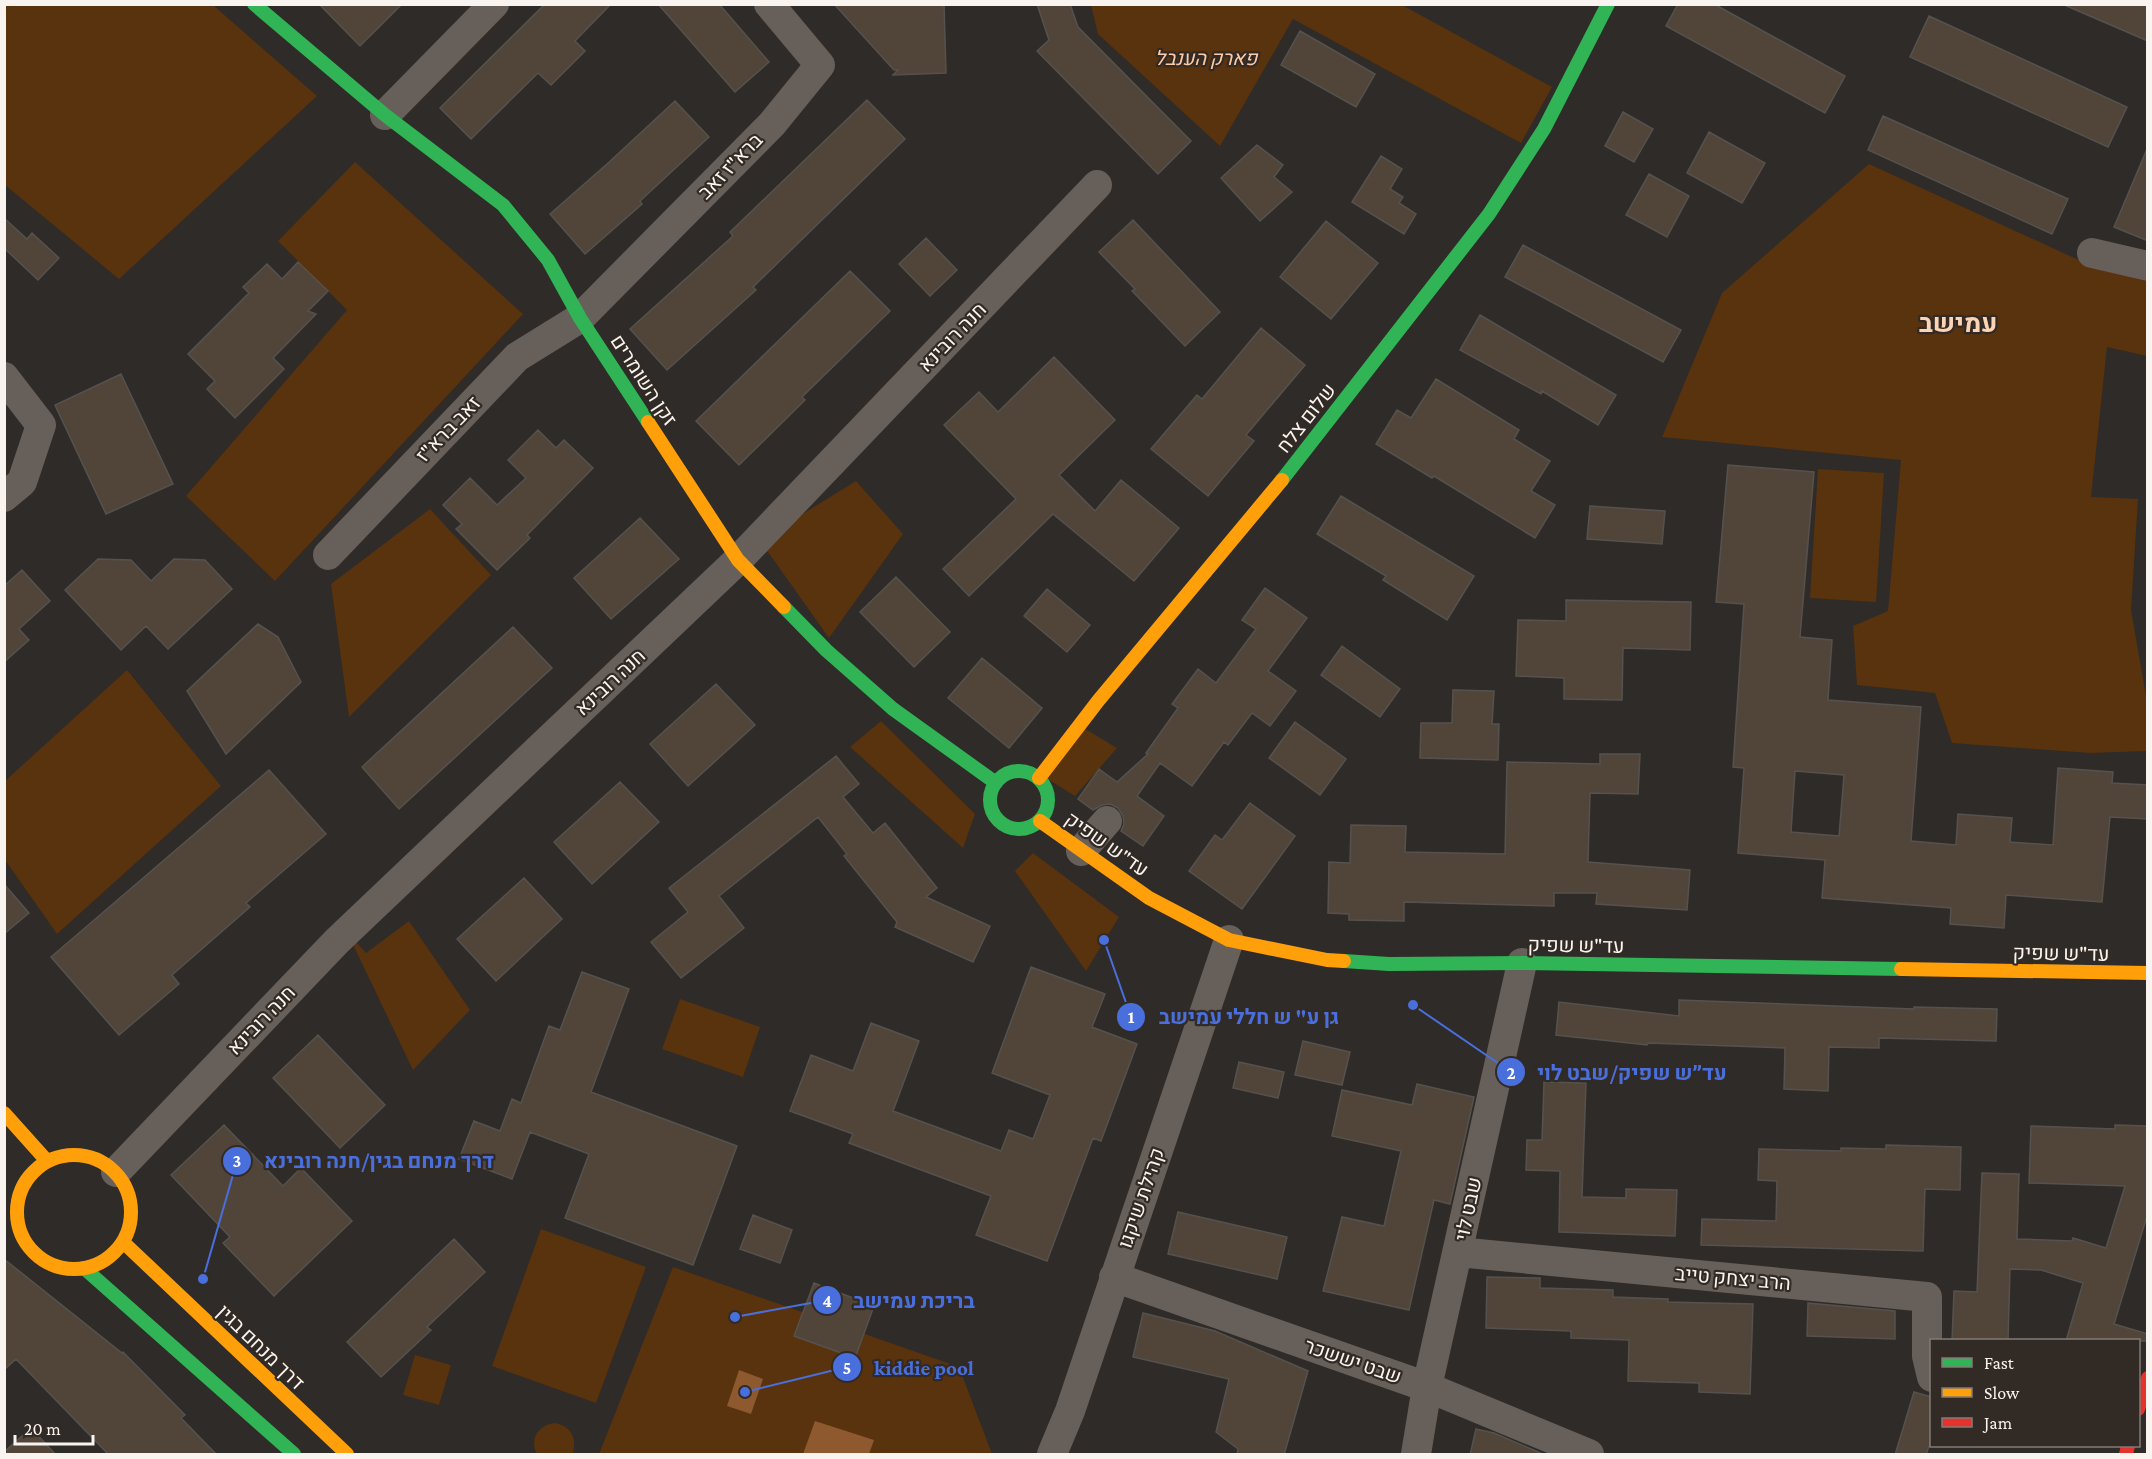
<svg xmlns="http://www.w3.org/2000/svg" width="2152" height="1459" viewBox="0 0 2152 1459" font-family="'Crimson Pro',Heebo,serif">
<rect width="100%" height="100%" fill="#2e2b28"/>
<path fill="#59320e" d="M4,5H213L317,96L119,279L5,185Z
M1091,5H1402L1552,87L1521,143L1293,19L1220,146L1098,34Z
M355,162L523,314L275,581L186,496L347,310L278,241Z
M1869,164L2094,267L2147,281V356L2107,347L2091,497L2138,499L2131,610L2147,702V751L2090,753L1952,743L1935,693L1857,685L1853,626L1888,611L1901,460L1662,437L1722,293Z
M1818,469L1884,473L1876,602L1810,598Z
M856,481L903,534L829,638L768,552L754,544Z
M430,509L491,575L349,717L331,584Z
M127,670L221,786L57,934L5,860V781Z
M881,721L975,814L963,848L850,747Z
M1082,727L1117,748L1075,796L1041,775Z
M1033,853L1119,917L1086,971L1015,871Z
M409,921L470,1010L413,1070L347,932L366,953Z
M680,999L760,1027L743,1077L662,1049Z
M541,1229L646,1267L596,1403L492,1366Z
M673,1267L959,1367L992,1454H599Z
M415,1355L451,1365L439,1405L403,1395Z
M555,1423C571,1426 577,1438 573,1453L572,1454H537C529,1439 538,1425 555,1423Z"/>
<path fill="#8e592e" d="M739,1370L763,1379L751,1414L727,1406Z
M815,1421L874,1440L869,1454H803Z"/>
<path fill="#51453a" stroke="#55524e" stroke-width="1.5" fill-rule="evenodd" d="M319,4H402L360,46Z
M545,4H611L575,41L585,51L551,85L538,73L471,139L440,108Z
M658,4H719L769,62L735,92Z
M834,4H944L946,73L893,75L898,70H894Z
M1037,4H1070L1078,27L1191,141L1158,174L1037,51L1049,40Z
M1678,4H1714L1845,76L1825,113L1666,26Z
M2062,4H2148V41Z
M1929,16L2127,107L2108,147L1910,57Z
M1300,31L1375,74L1356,107L1281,65Z
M867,100L905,139L753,287L756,290L667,370L630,329L733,236L730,232Z
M675,101L709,137L640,201L642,204L585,254L550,214L607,164Z
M1623,112L1653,129L1634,162L1605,146Z
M1883,116L2068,199L2052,234L1868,150Z
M1709,132L1765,163L1742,203L1687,173Z
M1257,145L1283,165L1274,177L1292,192L1260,221L1221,178Z
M2147,149H2148V241L2114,227Z
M1381,156L1402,169L1390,189L1403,197L1399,203L1416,214L1404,234L1352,202Z
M1649,174L1689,196L1667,237L1626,215Z
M4,218L27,239L32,233L59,258L38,280L4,248Z
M1133,220L1220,312L1185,346L1132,291L1135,289L1099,252Z
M1326,221L1378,263L1331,319L1280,277Z
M926,238L957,270L930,296L899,264Z
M1523,245L1681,330L1663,362L1505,277Z
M298,262L328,291L308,311L316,314L273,358L284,369L235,418L207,389L215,381L188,354L249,293L243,287L267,264L282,279Z
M850,271L890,311L802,397L805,400L739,465L696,421Z
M1480,315L1616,395L1598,425L1542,391L1541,394L1460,350Z
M1261,328L1305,365L1246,435L1254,441L1208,496L1151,449L1197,395L1202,399Z
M1054,357L1115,420L1059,475L1095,511L1121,480L1179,528L1134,581L1053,514L969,596L943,569L1016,499L944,425L979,392L998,412Z
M121,374L173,484L106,514L55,405Z
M1436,379L1519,430L1514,439L1550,461L1531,491L1555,505L1535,538L1434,476L1432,478L1376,444L1397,410L1411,418Z
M538,430L556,448L564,440L593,468L527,535L530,538L497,570L456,529L462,524L443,505L470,478L497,505L526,478L508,460Z
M1728,465L1814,472L1800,637L1832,640L1828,700L1921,707L1911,841L1956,845L1958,814L2012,818L2010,842L2053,845L2058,768L2113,772L2112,783L2148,785V819L2110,817L2102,902L2006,895L2004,928L1950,924L1951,908L1822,898L1825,860L1738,853L1744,768L1733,767L1744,604L1716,602ZM1795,771L1844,775L1839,836L1791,832Z
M1341,496L1474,576L1447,620L1383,580L1386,576L1317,534Z
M1590,506L1665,511L1662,544L1587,539Z
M640,518L679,559L611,619L574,578Z
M98,559L131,560L151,581L174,559L205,560L232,589L168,649L146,626L121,650L65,590Z
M22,570L50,601L19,629L29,640L4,662V586Z
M896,577L950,632L914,667L860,612Z
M1265,588L1307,618L1268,671L1296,691L1270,726L1252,713L1228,745L1224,742L1192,786L1160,763L1137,796L1164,816L1143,846L1121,831L1124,824L1123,816L1118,808L1110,804L1102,805L1093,810L1078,799L1099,769L1117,782L1148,754L1146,753L1178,708L1172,704L1198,669L1216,683L1256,629L1242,620Z
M1047,589L1090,625L1067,652L1024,616Z
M1566,600L1691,602L1690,650L1623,648L1622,700L1564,699V678L1516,676L1518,620L1566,621Z
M258,624L278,637L301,682L226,754L187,691Z
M513,627L552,668L399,809L362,767Z
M1342,646L1400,689L1380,717L1321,675Z
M982,658L1042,708L1009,748L948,698Z
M716,684L755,725L688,786L650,744Z
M1453,690L1494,691L1492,724H1499L1498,760L1420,758L1421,723H1452Z
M1295,722L1346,759L1320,795L1269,758Z
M1600,754H1640L1638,794L1590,793L1588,862L1690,870L1687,910L1596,904L1597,893H1554V906L1404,902V921L1349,920V914L1328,913L1329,862L1350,863L1351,825L1406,826L1405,852L1505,854L1507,762L1600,764Z
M836,756L859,784L843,797L873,833L885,823L937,888L926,897L990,926L973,962L895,927L897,922L844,856L847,854L818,817L719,896L744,928L681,978L651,942L688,912L669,888Z
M269,770L326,834L246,903L250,907L172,975L179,984L119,1035L51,957Z
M620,782L659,822L592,884L554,842Z
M1250,803L1295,836L1242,909L1189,871L1215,835L1222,840Z
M524,878L562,919L496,981L457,939Z
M4,884L29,913L4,934Z
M1031,967L1105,994L1092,1027L1137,1044L1101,1141L1093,1138L1047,1261L976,1235L991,1196L849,1143L853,1134L790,1111L811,1055L853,1071L871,1023L919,1041L893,1111L1001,1151L1009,1130L1033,1139L1050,1095L992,1073Z
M582,972L629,989L591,1092L737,1146L693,1265L565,1218L589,1154L530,1132L512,1179L459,1159L474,1121L500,1131L512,1099L521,1103L549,1026L560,1030Z
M1679,1000L1914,1009V1007L1997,1009L1996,1041L1879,1038V1048L1829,1047L1828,1091L1784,1089L1785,1048L1648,1043L1647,1045L1556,1035L1559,1002L1679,1016Z
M318,1035L385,1105L340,1148L273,1078Z
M1303,1041L1350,1052L1342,1085L1295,1075Z
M1239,1062L1284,1072L1278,1098L1233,1088Z
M1544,1082L1586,1083L1582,1197L1626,1198V1189L1677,1190L1675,1236L1559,1232L1560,1171L1526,1170L1527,1140H1542Z
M1417,1084L1474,1097L1450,1204L1434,1200L1409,1310L1323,1291L1342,1217L1384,1226L1401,1151L1332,1136L1342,1090L1412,1105Z
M224,1125L283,1186L301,1168L352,1221L274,1296L223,1243L230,1237L171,1175Z
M2115,1125L2148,1126V1213L2114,1324L2148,1334V1341H2066L2083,1283L2041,1270L2010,1269L2008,1341H1952L1954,1291L1977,1292L1982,1173L2019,1174L2017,1239L2072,1241L2073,1238L2106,1248L2125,1186L2029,1183L2031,1126L2115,1129Z
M1886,1145L1961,1147L1960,1190L1925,1189L1923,1251L1701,1245L1702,1219L1776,1221L1777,1181L1758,1180L1759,1149L1841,1151V1148L1886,1149Z
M1178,1212L1287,1237L1277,1279L1168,1254Z
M753,1215L792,1230L780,1263L740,1249Z
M454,1239L485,1272L427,1327L431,1330L381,1377L347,1342Z
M4,1259L122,1353L123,1352L185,1415L181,1418L217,1455H109L16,1359L4,1370Z
M1487,1277L1540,1278V1288L1613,1290V1297L1668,1299V1302L1753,1304L1750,1394L1699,1392V1383L1628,1381L1629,1340L1571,1338V1331L1486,1328Z
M814,1283L874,1306L855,1358L794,1336Z
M1808,1303L1895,1311V1339L1807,1336Z
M1143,1313L1215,1331L1308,1371L1284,1455H1237L1238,1449L1216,1432L1229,1379L1133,1357Z
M1914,1392L1932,1397V1437L1926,1455H1895Z
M31,1428L56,1455H4V1452Z
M1476,1429L1494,1433L1545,1455H1470Z"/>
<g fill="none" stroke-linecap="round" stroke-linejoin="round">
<path stroke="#675f59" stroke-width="30" d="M385,115L494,4
M2092,253L2148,266
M4,377L41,425L22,482L4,497
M328,555L517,357L580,318L772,124L820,65L769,4
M1081,851L1107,821
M116,1172L337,941L738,560L1097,185
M1458,1252L1927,1297V1356L1932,1377
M1114,1277L1427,1387L1589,1454
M1052,1454L1070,1411L1229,940
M1416,1454L1427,1387L1522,963"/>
<path stroke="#30b455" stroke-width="14" d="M254,4L385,115L503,205L548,260L580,318L648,422
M1282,480L1489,214L1544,129L1608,4
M784,607L826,650L893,709L996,783
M990 800a29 29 0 1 1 58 0a29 29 0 1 1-58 0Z
M1344,961L1389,964L1522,963L1901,969
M84,1268L294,1454"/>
<path stroke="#ff9f0a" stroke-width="14" d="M648,422L738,560L784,607
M1039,778L1098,701L1282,480
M1040,821L1149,898L1229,940L1327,960L1344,961
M1901,969L2148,973
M4,1113L47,1161
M17 1212a57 57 0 1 1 114 0a57 57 0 1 1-114 0Z
M123,1242L347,1454"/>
<path stroke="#e5322d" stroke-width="14" d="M2138,1409L2148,1378
M2126,1454L2128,1446"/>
</g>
<g text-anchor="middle" stroke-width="4.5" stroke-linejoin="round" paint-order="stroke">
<g font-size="20" font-style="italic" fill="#fecaa5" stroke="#322a24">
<text x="1206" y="65">פארק הענבל</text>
</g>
<g font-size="20" fill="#f9f4f0" stroke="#322a24">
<text transform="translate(730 166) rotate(-46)" y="7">ברא"ז זאב</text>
<text transform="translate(952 337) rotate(-46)" y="7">חנה רובינא</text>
<text transform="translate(644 380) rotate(57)" y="7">זקן השומרים</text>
<text transform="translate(1306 418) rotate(-52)" y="7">שלום צלח</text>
<text transform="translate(448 429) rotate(-46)" y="7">זאב ברא"ז</text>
<text transform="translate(610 682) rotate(-43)" y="7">חנה רובינא</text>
<text transform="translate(1107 844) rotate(35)" y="7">עד"ש שפיק</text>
<text transform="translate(1576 945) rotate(1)" y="7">עד"ש שפיק</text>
<text transform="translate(2061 953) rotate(1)" y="7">עד"ש שפיק</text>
<text transform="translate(261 1020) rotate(-46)" y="7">חנה רובינא</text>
<text transform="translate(1141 1198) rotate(-71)" y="7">קהילת שיקגו</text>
<text transform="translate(1468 1209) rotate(-78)" y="7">שבט לוי</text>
<text transform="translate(1733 1278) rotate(5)" y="7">הרב יצחק טייב</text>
<text transform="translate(261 1347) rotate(44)" y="7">דרך מנחם בגין</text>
<text transform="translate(1353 1361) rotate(19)" y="7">שבט יששכר</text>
</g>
<g font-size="26" font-weight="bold" fill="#fbd3b5" stroke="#322a24">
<text x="1958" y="332">עמישב</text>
</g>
</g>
<path fill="none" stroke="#496fdd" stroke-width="2" d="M1104 940L1131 1017M1413 1005L1511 1072M203 1279L237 1161M735 1317L827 1300M745 1392L847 1367"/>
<g fill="#496fdd" stroke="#322a24" stroke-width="2">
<circle cx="1104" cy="940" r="6"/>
<circle cx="1413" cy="1005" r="6"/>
<circle cx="203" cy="1279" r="6"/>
<circle cx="735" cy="1317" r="6"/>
<circle cx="745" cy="1392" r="6"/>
<circle cx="1131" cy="1017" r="15"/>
<circle cx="1511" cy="1072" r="15"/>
<circle cx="237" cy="1161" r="15"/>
<circle cx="827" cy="1300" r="15"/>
<circle cx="847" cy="1367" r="15"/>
</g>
<g font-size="18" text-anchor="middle" font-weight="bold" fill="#fff">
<text x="1131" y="1023">1</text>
<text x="1511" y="1079">2</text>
<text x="237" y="1167">3</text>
<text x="827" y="1307">4</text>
<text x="847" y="1374">5</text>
</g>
<g font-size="21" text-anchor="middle" font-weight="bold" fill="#496fdd" stroke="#322a24" stroke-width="4.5" stroke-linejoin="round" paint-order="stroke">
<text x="1249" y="1024">גן ע" ש חללי עמישב</text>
<text x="1632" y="1080">עד״ש שפיק/שבט לוי</text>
<text x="379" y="1168">דרך מנחם בגין/חנה רובינא</text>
<text x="914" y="1308">בריכת עמישב</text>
<text x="924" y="1375">kiddie pool</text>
</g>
<rect width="2152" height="1459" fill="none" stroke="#f9f4f0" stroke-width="12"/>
<rect x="1930" y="1339" width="210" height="108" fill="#322a24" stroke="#827b76" stroke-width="1.5"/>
<rect x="1942" y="1358" width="30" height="9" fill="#30b455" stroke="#827b76" stroke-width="1.5"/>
<text x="1984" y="1369" font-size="18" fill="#f9f4f0">Fast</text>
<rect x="1942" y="1388" width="30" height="9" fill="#ff9f0a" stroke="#827b76" stroke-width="1.5"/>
<text x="1984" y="1399" font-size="18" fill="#f9f4f0">Slow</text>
<rect x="1942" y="1418" width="30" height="9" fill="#e5322d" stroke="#827b76" stroke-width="1.5"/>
<text x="1984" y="1429" font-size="18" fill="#f9f4f0">Jam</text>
<path d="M15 1435v9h78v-9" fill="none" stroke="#f9f4f0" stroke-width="3"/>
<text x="24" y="1435" font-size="18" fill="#f9f4f0" stroke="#322a24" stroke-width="4.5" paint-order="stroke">20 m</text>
</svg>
